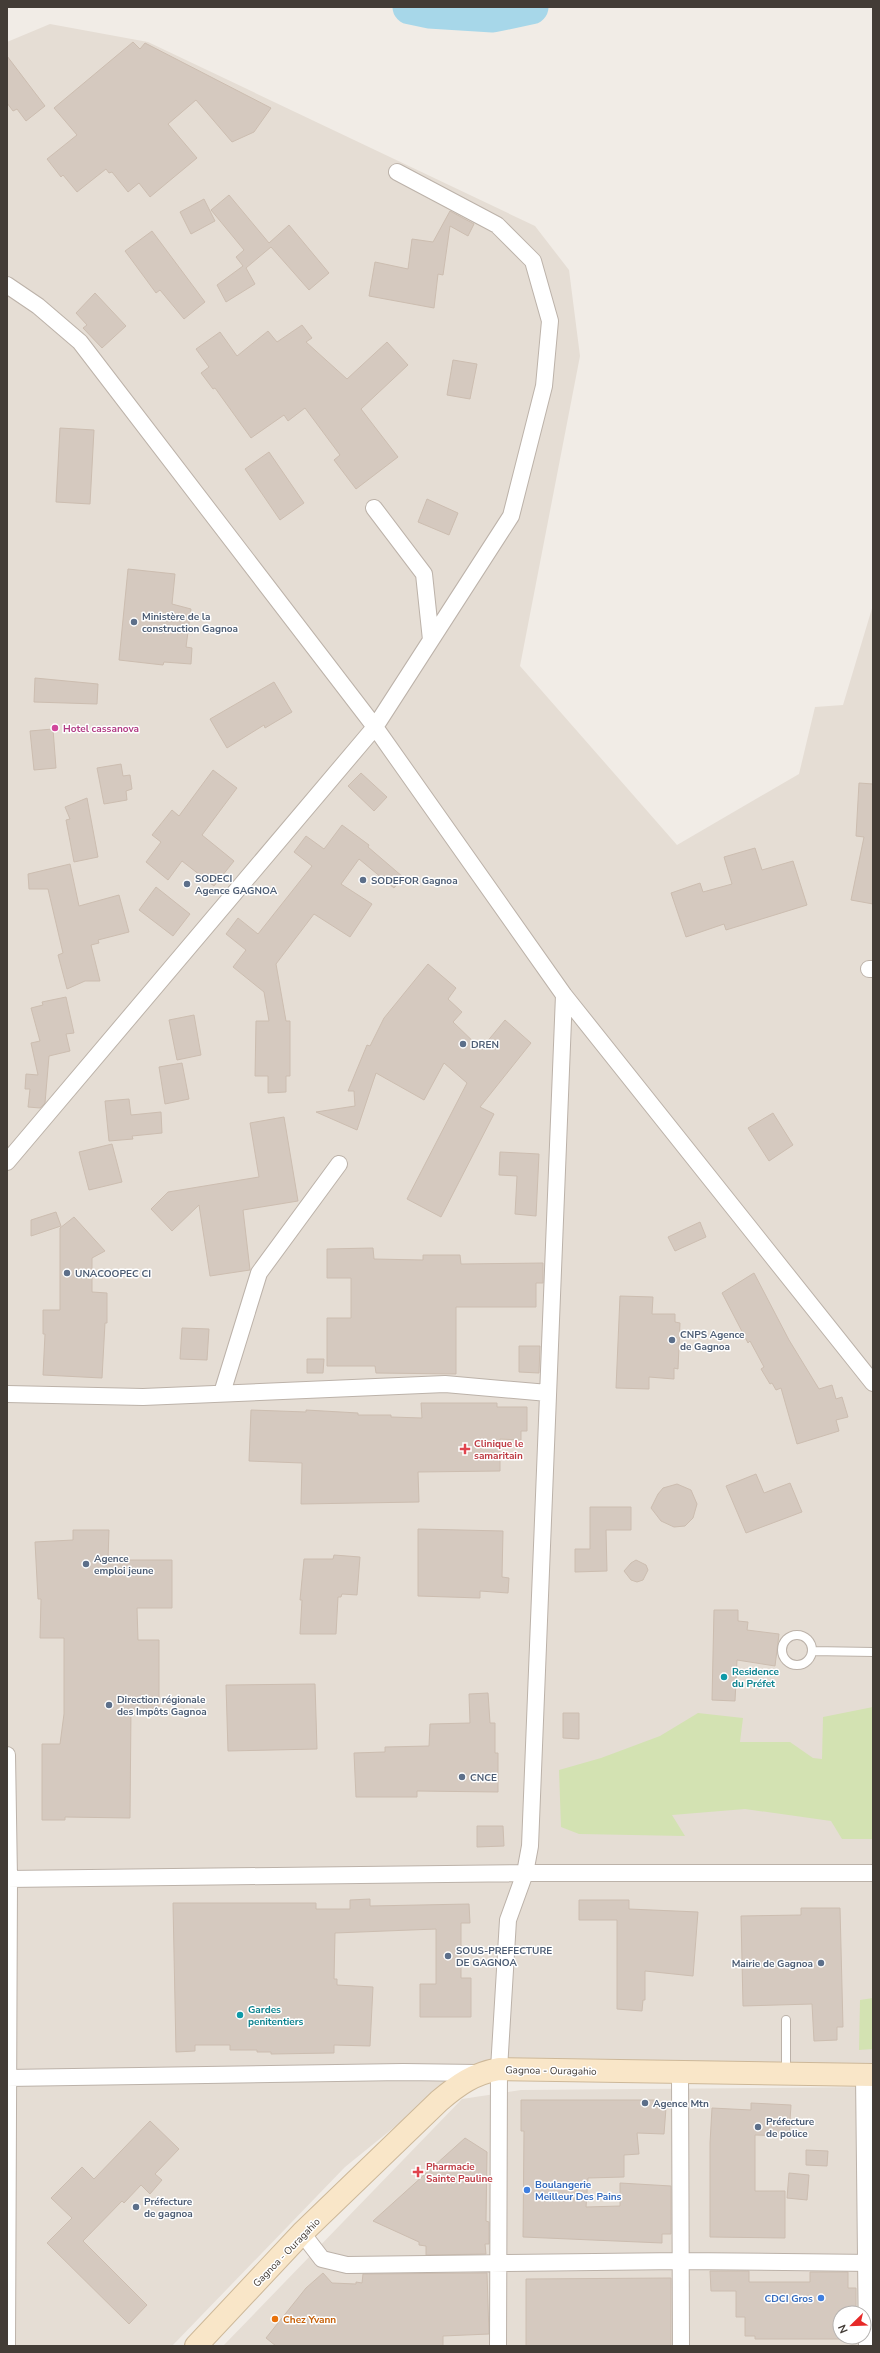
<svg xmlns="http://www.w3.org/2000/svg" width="880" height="2353" viewBox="0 0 880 2353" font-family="'Nunito Sans',sans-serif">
<rect width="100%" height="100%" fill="#f1ece6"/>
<path fill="#e5ddd4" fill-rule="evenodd" d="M50,24L148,42L535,226L569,270L580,356L520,666L677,845L799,774L815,707L843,705L873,605V2066L471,2065L345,2167L172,2346H7V42Z
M873,2087V2346H223L462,2099L521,2090ZM840,2313H864V2337H840Z"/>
<path fill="#d3e2b2" d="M873,1707V1839H842L831,1821L745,1809L672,1815L685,1836L579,1834L561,1827L559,1770L601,1758L660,1736L698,1713L743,1718L740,1742H790L813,1758L822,1759L823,1717Z
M873,1998V2049L859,2050L860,2000Z"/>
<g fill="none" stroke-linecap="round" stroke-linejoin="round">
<path stroke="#a7d7e9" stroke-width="35" d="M410,7L429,11L493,15L531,7"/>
</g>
<path fill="#d5c9bf" stroke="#ccbdb0" d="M133,42L140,49L145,43L271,108L254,132L232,142L196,100L168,124L197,158L150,197L139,183L128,192L112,172L109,173L106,169L77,192L63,175L61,177L47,159L77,135L54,108Z
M7,56L45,106L26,121L17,109L13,111L7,103Z
M229,195L269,243L289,225L329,273L309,290L271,247L246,268L255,284L226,302L217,285L243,266L236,257L244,250L211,210Z
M204,199L215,221L191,234L180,212Z
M450,211L474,224L468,236L450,226L443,275L438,274L434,308L369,296L375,262L408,269L412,239L433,242Z
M152,231L205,302L184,319L160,290L156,293L125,251Z
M95,293L126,326L102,348L83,328L87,325L76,313Z
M302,325L312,338L306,342L347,379L387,342L408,365L361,409L398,457L356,489L334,460L340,455L305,408L288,421L284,415L251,438L215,388L213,389L201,373L209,367L196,349L220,332L237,356L268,331L277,342Z
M453,360L477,364L470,399L447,395Z
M60,428L94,430L90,504L56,502Z
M269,452L304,503L280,520L245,469Z
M427,499L458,513L449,535L418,522Z
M128,569L175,574L172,604L191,609L186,647L192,648L191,664L164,662L163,665L119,660Z
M35,678L98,684L97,704L34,702Z
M274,682L292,712L265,728L264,725L227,748L210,719Z
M53,729L56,768L34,770L30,731Z
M121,764L123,776L130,775L132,789L126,791L127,800L104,804L97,768Z
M213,770L237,788L202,835L234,861L214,886L182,861L168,880L146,862L161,842L152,835L172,810L179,816Z
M361,773L387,797L374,811L348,786Z
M859,783L873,784V904L851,900L864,837L856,836Z
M87,798L98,857L74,862L66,820L70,819L65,807Z
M342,825L369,845L368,847L403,877L394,888L359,859L341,884L372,904L350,937L314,914L276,964L286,1021H290V1076H286V1092L268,1093V1076H255L256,1021H269L264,992L233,967L246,950L226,934L238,918L258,934L312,866L294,852L306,836L324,849Z
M755,848L762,870L793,861L807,905L726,930L724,924L686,937L671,893L700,883L703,892L732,884L724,857Z
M70,864L79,906L119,895L129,932L98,940L99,943L91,945L100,981H85L67,989L58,955L63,953L48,889H29L28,874Z
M156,887L190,914L173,936L139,910Z
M428,964L456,988L448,999L462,1012L453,1022L481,1049L505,1020L531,1043L480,1107L494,1114L441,1217L407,1199L467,1083L444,1063L424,1100L376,1073L357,1130L316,1112L355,1106L354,1091H348L367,1045L370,1046L384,1018Z
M66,997L74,1033L66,1034L70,1051L49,1056L45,1103L40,1108L28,1107L30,1089H25L26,1074L38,1075L31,1043L40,1041L31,1008L43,1005L42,1002Z
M194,1015L201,1055L177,1060L169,1020Z
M182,1063L189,1099L165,1104L159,1067Z
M129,1099L131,1115L161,1112L162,1133L132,1136L133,1139L109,1141L105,1101Z
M773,1113L793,1145L769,1161L748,1128Z
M284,1117L298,1201L243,1210L250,1270L210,1276L199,1205L172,1231L151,1209L168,1192L259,1177L250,1123Z
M112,1144L122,1182L89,1190L79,1152Z
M500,1152L539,1154L536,1216L515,1214L517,1176L499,1175Z
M56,1212L61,1226L31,1236V1220Z
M74,1217L105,1251L92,1258V1292L107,1293V1323H105L102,1378L43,1375L45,1334H43V1310H60V1228Z
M700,1222L706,1237L675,1251L668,1237Z
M373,1248L374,1259L423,1260V1255H460L461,1264L543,1263V1283H536V1307H456V1374L376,1373L375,1366H327V1318H351V1278H327V1249Z
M754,1273L789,1340L819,1389L832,1385L836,1399L842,1397L848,1417L836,1420L839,1431L797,1444L781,1388L776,1390L772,1383L770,1384L761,1369L764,1367L750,1341L748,1343L722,1293Z
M620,1296L653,1297L652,1314H675V1322L680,1323L678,1369L674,1368V1379L649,1377V1389L616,1388Z
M182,1328L209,1329L207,1360L180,1359Z
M519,1346H540L539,1373L519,1372Z
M307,1359H324L323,1373H307Z
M421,1403H497V1407H527V1431H521V1440L500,1439V1471L418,1472L419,1502L301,1504L302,1463L249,1461L251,1410L306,1412V1410L358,1413V1415H391V1417L422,1418Z
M756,1474L764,1493L790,1483L802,1512L746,1533L726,1486Z
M677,1484L691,1490L697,1504L693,1518L685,1526L674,1527L661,1521L651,1508L658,1494L663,1488Z
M590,1507H631V1530H606L607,1571L575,1572V1549H590Z
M418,1529L503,1531L502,1577L509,1578L508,1593L480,1591V1598L418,1596Z
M73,1530H109L108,1560H172V1608H137L138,1640H159V1709H131L130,1818L65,1817V1820H42V1744H60L64,1714V1638H40L41,1599H38L35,1542L73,1540Z
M334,1555L360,1557L357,1595L342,1594L341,1597H338L336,1634H300L302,1600H300L304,1559H333Z
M636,1560L646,1565L648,1570L643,1580L637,1582L631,1580L624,1571L631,1563Z
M714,1610H738V1621L748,1622L747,1630L779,1634L775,1666L737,1660L735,1701L712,1700Z
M315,1684L317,1749L228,1751L226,1685Z
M488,1693L490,1723H495V1753H498V1792L417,1791V1797H356L354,1753L385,1752V1747L429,1746L430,1724L470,1723L469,1694Z
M563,1713H579V1739L563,1738Z
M477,1826H503L504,1846L477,1847Z
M370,1899V1906L469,1904L470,1923H461V1978H471V2017H420V1984H436V1929L335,1933L334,1979H337V1985L373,1987L370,2046L334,2045V2053L271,2054V2052H257V2050H230V2045H195V2051L176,2052L173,1903H316V1909H350V1900Z
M579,1900H629V1909L698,1912L693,1976L645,1971V2000H643L642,2011L617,2009V1920H579Z
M801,1908H840L843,2027H837V2040L814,2041L812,2004L743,2006L741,1916L801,1915Z
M521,2100H656L666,2108L664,2134L637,2133L639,2154L624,2155V2177L588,2178L586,2207L620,2206V2183L671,2186V2234H662V2243L523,2237L524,2131H521Z
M751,2103L791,2105L789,2136L755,2135V2191H785V2238L710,2237V2143L712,2108L751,2110Z
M150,2121L179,2149L155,2174L162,2180L150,2194L141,2185L124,2203L122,2201L83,2241L147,2305L129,2324L47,2243L72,2218L51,2198L82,2167L94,2179Z
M465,2138L487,2152L486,2221L489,2222V2244H485L486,2254L426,2255V2246L419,2245V2242L373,2221Z
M806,2150L828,2151L827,2166L806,2165Z
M789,2173L809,2175L807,2200L787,2198Z
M710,2271H749V2282H810V2272H848V2288H856V2313H840V2337H856V2339H755V2336H745V2317H736V2291H711Z
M323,2273L332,2283L356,2284V2282L362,2283L363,2274L487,2273L489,2334L443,2336V2346H276L266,2338L306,2288Z
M671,2278V2346H526V2279Z"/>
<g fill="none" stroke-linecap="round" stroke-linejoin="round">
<defs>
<path id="service" d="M782 1650a15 15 0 1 1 30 0a15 15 0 1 1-30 0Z
M812,1651L873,1652
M786,2020V2073"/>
<path id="minor" d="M7,285L38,306L80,342L375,727L564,995L873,1383
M374,508L424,574L431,640
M869,969H873
M7,1162L375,727L511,516L544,386L550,321L533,261L497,225L397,172
M222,1393L259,1273L339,1164
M7,1394L143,1397L445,1384L548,1393
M7,1755L9,1879L7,2346
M7,1879L525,1873H873
M680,2072L681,2346
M7,2078L403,2072L478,2073
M302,2233L322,2259L347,2265L681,2261L873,2263
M498,2346L499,2069L508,1920L525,1873L530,1846L564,995"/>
<path id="tertiary" d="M866,2075L869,2346"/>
<path id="secondary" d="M196,2346L302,2233L439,2101C459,2084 473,2074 499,2069L873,2075"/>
</defs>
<use href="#service" stroke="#bcb2a9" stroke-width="10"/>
<use href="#minor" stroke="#bcb2a9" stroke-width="18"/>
<use href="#tertiary" stroke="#bcb2a9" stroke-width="22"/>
<use href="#secondary" stroke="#cdb899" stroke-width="24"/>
<use href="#service" stroke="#fff" stroke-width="8"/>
<use href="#minor" stroke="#fff" stroke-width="16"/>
<use href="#tertiary" stroke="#fff" stroke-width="20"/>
<use href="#secondary" stroke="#f9e6c8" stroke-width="22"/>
</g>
<g fill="#5c6f8a" stroke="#fff" stroke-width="1.5">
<circle cx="134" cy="622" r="4"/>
<circle cx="363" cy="880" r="4"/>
<circle cx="187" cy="884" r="4"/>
<circle cx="463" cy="1044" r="4"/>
<circle cx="67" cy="1273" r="4"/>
<circle cx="672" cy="1340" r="4"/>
<circle cx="86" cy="1564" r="4"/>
<circle cx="109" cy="1705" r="4"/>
<circle cx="462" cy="1777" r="4"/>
<circle cx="448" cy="1956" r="4"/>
<circle cx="821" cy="1963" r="4"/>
<circle cx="645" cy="2103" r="4"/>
<circle cx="758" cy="2127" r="4"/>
<circle cx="136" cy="2207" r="4"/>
</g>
<circle fill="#d1479c" stroke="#fff" stroke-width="1.5" cx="55" cy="728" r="4"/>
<g fill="#e0444e" stroke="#fff" stroke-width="1.5">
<path d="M463 1443h4v4h4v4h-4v4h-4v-4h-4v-4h4z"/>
<path d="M416 2166h4v4h4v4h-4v4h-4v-4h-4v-4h4z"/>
</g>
<g fill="#0f9aa8" stroke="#fff" stroke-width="1.5">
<circle cx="724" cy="1677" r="4"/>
<circle cx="240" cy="2015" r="4"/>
</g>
<g fill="#3f7fe0" stroke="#fff" stroke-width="1.5">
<circle cx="527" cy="2190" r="4"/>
<circle cx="821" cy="2298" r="4"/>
</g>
<circle fill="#e8710a" stroke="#fff" stroke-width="1.5" cx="275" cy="2319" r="4"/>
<g text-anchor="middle" stroke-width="3" stroke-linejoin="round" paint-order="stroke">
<g font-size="10" font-weight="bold" fill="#4e5e75" stroke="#fff" text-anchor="start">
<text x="142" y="620">Ministère de la<tspan x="142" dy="12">construction Gagnoa</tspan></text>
<text x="195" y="882">SODECI<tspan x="195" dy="12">Agence GAGNOA</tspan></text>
<text x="371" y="884">SODEFOR Gagnoa</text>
<text x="471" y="1048">DREN</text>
<text x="75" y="1277">UNACOOPEC CI</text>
<text x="680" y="1338">CNPS Agence<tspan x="680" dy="12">de Gagnoa</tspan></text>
<text x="94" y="1562">Agence<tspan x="94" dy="12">emploi jeune</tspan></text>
<text x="117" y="1703">Direction régionale<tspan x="117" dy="12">des Impôts Gagnoa</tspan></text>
<text x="470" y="1781">CNCE</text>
<text x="456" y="1954">SOUS-PREFECTURE<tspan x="456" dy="12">DE GAGNOA</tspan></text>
<text x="813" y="1967" text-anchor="end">Mairie de Gagnoa</text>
<text x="653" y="2107">Agence Mtn</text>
<text x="766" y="2125">Préfecture<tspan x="766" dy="12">de police</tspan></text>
<text x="144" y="2205">Préfecture<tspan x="144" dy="12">de gagnoa</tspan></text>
</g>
<g font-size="10" font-weight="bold" fill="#b23c85" stroke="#fff" text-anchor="start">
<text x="63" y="732">Hotel cassanova</text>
</g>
<g font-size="10" font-weight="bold" fill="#be3a42" stroke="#fff" text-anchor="start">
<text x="474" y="1447">Clinique le<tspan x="474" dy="12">samaritain</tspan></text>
<text x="426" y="2170">Pharmacie<tspan x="426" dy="12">Sainte Pauline</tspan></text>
</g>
<g font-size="10" font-weight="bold" fill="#0d838f" stroke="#fff" text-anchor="start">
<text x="732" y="1675">Residence<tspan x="732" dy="12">du Préfet</tspan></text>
<text x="248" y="2013">Gardes<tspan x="248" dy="12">penitentiers</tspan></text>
</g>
<g font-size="10" fill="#433c36" stroke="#fff">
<text transform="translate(551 2070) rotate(1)" y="4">Gagnoa - Ouragahio</text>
<text transform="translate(286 2252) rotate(-46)" y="4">Gagnoa - Ouragahio</text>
</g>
<g font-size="10" font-weight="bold" fill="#366cbe" stroke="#fff" text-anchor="start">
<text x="535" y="2188">Boulangerie<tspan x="535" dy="12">Meilleur Des Pains</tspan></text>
<text x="813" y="2302" text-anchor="end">CDCI Gros</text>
</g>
<g font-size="10" font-weight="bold" fill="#c56008" stroke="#fff" text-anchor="start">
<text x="283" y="2323">Chez Yvann</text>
</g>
</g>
<rect width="880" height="2353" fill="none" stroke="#433c36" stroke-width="16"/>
<g transform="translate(852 2325) rotate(247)"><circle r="19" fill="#ffffff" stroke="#b4b1af"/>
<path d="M0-3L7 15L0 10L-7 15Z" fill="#e62928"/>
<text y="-6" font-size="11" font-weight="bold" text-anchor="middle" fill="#433c36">N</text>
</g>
</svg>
